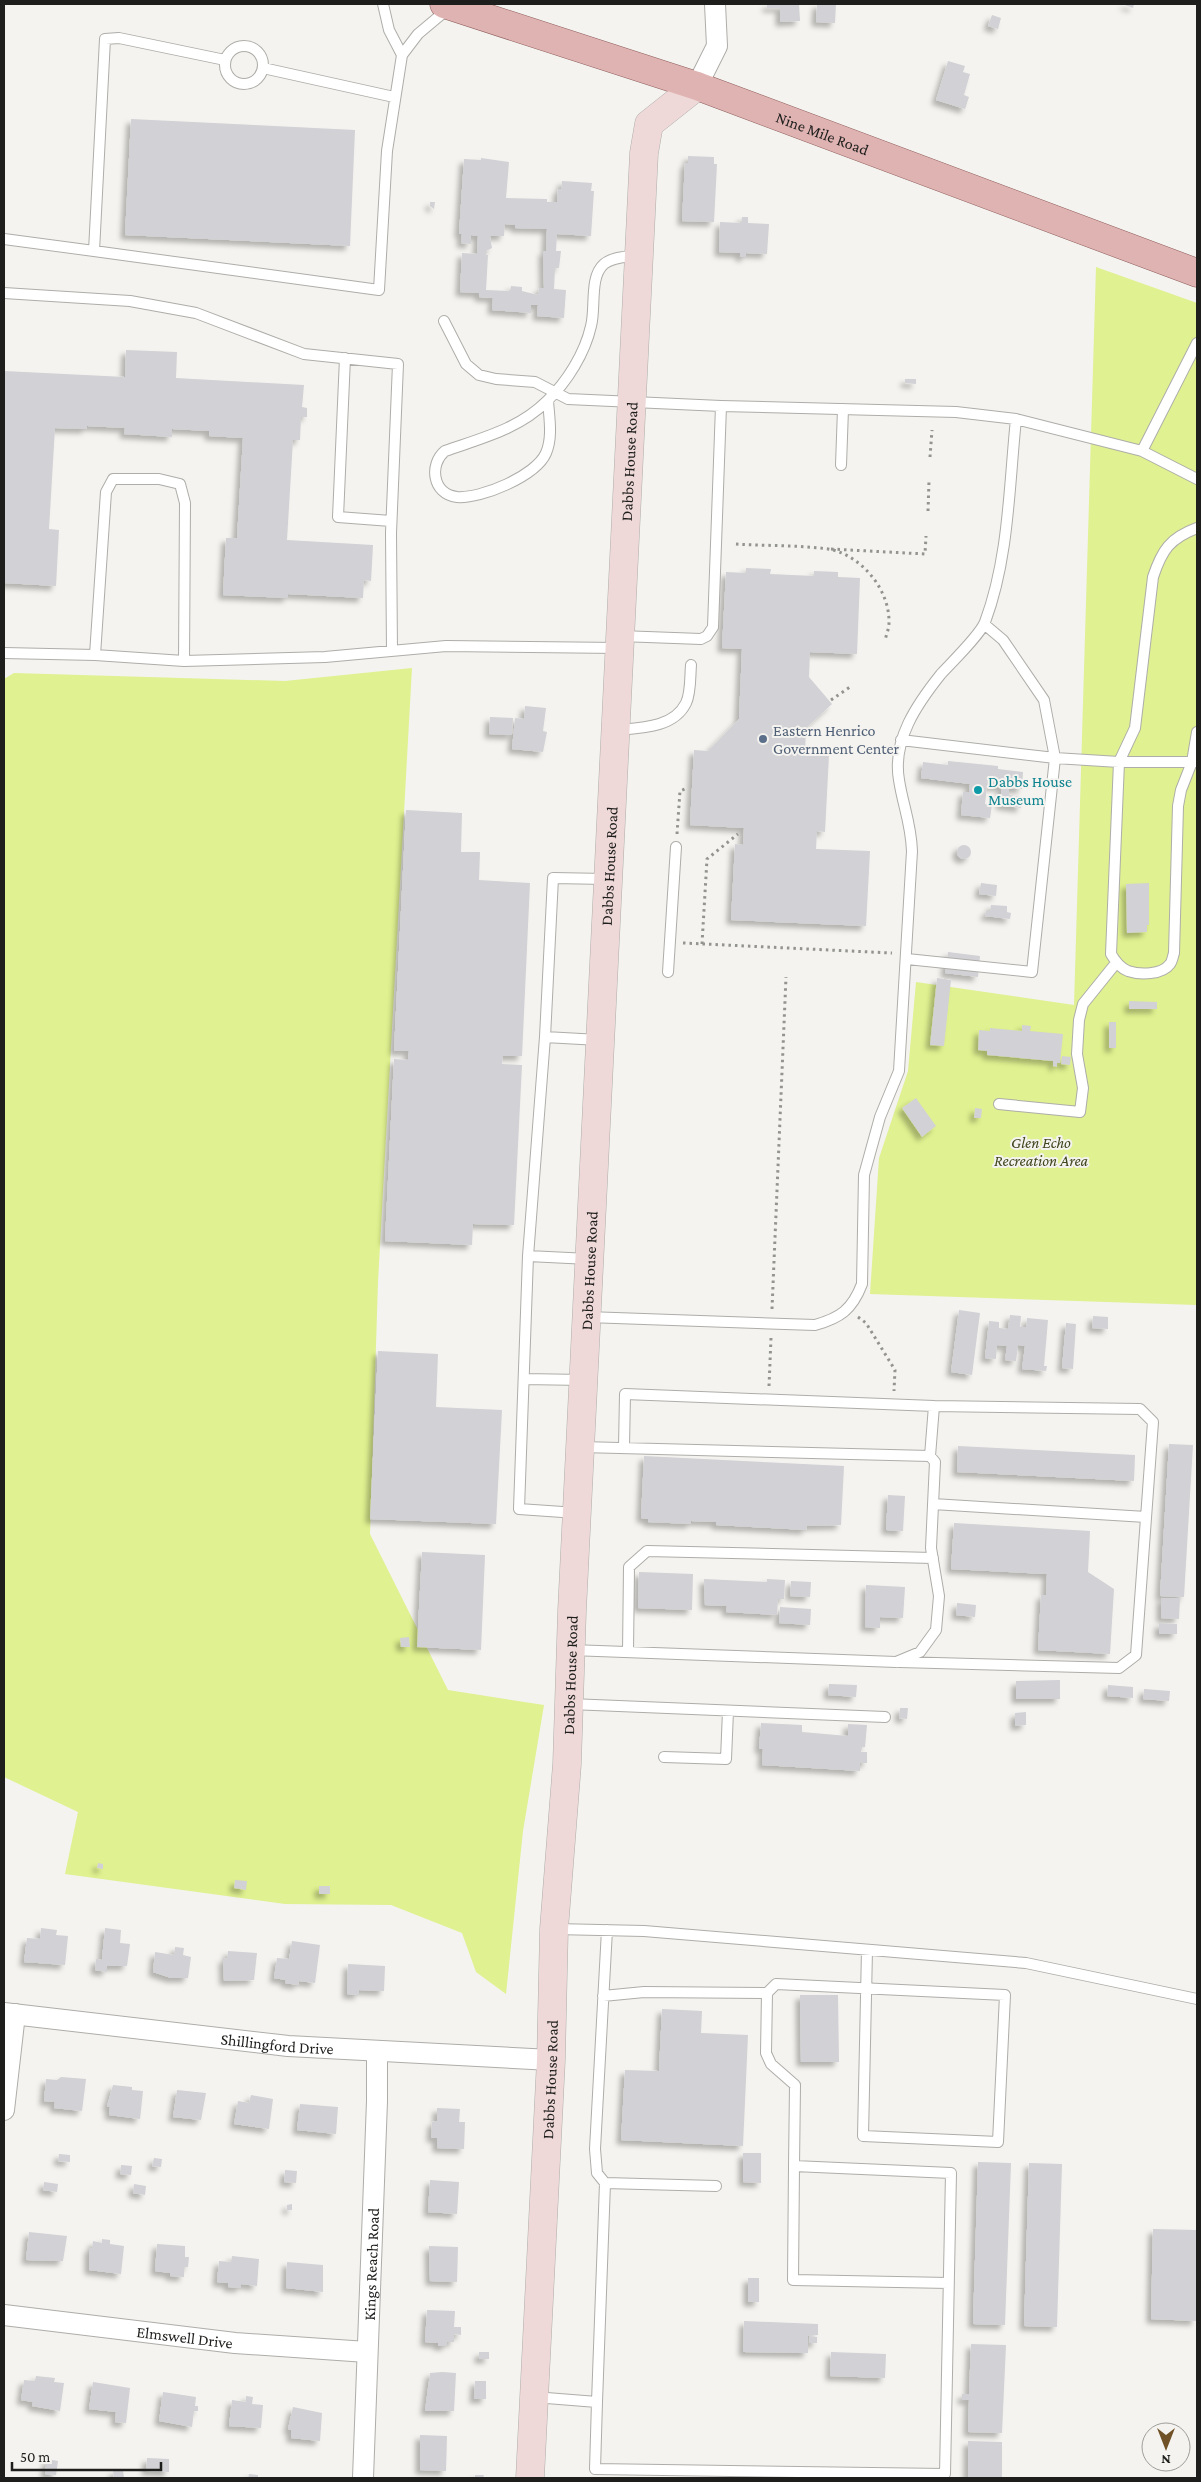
<svg xmlns="http://www.w3.org/2000/svg" width="1201" height="2482" viewBox="0 0 1201 2482" font-family="'Crimson Pro',serif">
<defs>
<filter id="shadow"><feDropShadow dx="-4.5" dy="4.5" stdDeviation="2.5" flood-color="#0004"/></filter>
</defs>
<rect width="100%" height="100%" fill="#f4f3ef"/>
<path fill="#dff190" d="M1096,267L1197,303V1305L870,1294L879,1158L908,1071L916,982L1074,1005Z
M412,668L378,1282L370,1534L448,1690L544,1705L523,1831L506,1994L476,1972L462,1933L391,1905L285,1904L65,1874L78,1812L4,1777V679L14,673L285,681Z"/>
<path fill="#d2d1d5" fill-rule="evenodd" filter="url(#shadow)" d="M767,4H799L800,21L780,22V8H767Z
M817,4H836L835,23L816,22Z
M1122,4H1134L1133,8Z
M992,15L1001,18L998,29L988,26Z
M948,61L965,66L963,72L970,74L964,95L969,97L965,109L936,100Z
M131,119L355,130L350,246L125,235Z
M688,156L714,157V164H717L714,222L682,221L685,163H688Z
M481,158L509,162L506,198L547,199V202H557L558,189H561L562,181L592,183L591,191H594L591,236L557,234L556,251H561L559,268H555L554,289L566,290L564,318L537,316L538,305H531V313L492,310L493,298L479,297V293L460,292L462,253L477,254L478,236L471,235V244L461,243L462,234H459L464,159L481,160ZM505,224L515,225V228L547,229L546,251H543L544,288H539L538,295L522,291V287L511,286L510,291L486,290L488,255H486V251L492,248L490,236H504Z
M430,202H435L434,209L430,206Z
M742,217H748V223L769,224L767,254L746,253V257H740V253L719,252L720,222L741,223Z
M126,350L177,352L176,378L304,385L302,407L307,408V417H301L300,440H293L287,540L373,545L371,581L364,580L363,598L288,594V598L223,595L226,538H237L243,438L209,436V431L172,429V437L124,434L125,428L87,426L86,429L55,428L49,529L59,530L56,586L4,583V371L125,377Z
M905,379H916V384L905,383Z
M746,568L771,569L770,574L814,576V571L838,572V577L860,578L857,654L810,652L809,677L832,704L806,728L805,753L829,755L825,832L817,831L816,849L870,851L866,926L731,920L735,844L743,845L744,828L690,825L694,750L708,751L739,719L742,649L722,648L726,572L746,573Z
M525,706L546,708L543,731L547,732L543,752L512,749L515,718L524,719Z
M490,717L513,718L512,735L489,734Z
M948,761L998,766V769L1023,772L1022,789L1009,788V795L1022,797L1021,808L1000,805L1002,787L987,786L985,804L992,805L990,818L961,815L963,792H969L970,784L921,778L923,762L948,765Z
M406,810L462,813L461,852H480L479,880L530,883L522,1056H503L502,1064L522,1065L514,1225L473,1224L472,1245L385,1241L394,1059L408,1060L409,1051H394Z
M957 852a7 7 0 1 1 14 0a7 7 0 1 1-14 0Z
M981,883L997,885L996,896L979,894Z
M1149,883V925H1147V932L1127,933L1126,884Z
M991,905L1007,906V912L1011,913L1010,919L985,916L986,911H990Z
M948,952L980,956L978,977L945,973Z
M937,978L951,980L944,1046L930,1045Z
M1129,1001L1157,1002V1009H1129Z
M1109,1022H1116V1048H1109Z
M1022,1025L1031,1026L1030,1031L1063,1034L1060,1063H1057V1067L1053,1066V1061L987,1055V1051L978,1050L979,1030L990,1031V1028L1022,1031Z
M1062,1056L1071,1057L1070,1065L1061,1064Z
M916,1098L936,1126L922,1137L902,1108Z
M975,1108L982,1109L981,1118H974Z
M959,1310L980,1313L972,1375L951,1372Z
M1010,1315L1021,1316L1020,1327H1026L1027,1318L1048,1320L1044,1366H1047L1046,1371L1022,1369L1025,1346L1018,1345L1016,1361L1005,1360L1007,1346L997,1345L996,1359L985,1358L989,1321L999,1322V1328L1008,1329Z
M1093,1316L1108,1317V1329L1092,1328Z
M1066,1323L1076,1324L1073,1369L1062,1368Z
M378,1351L438,1354L436,1407L502,1410L496,1524L370,1519Z
M1169,1444L1193,1445L1184,1597L1160,1596Z
M958,1446L1135,1455L1134,1481L957,1472Z
M644,1456L844,1466L841,1525L807,1526L806,1530L716,1525V1522L691,1521V1524L648,1522V1519L641,1518Z
M888,1495L905,1496L903,1531L886,1530Z
M954,1523L1090,1531L1088,1572L1114,1589L1110,1654L1038,1650L1041,1595H1046L1047,1574L951,1569Z
M422,1552L485,1555L481,1650L417,1647Z
M639,1572L693,1574L692,1610L638,1608Z
M704,1579L767,1582V1579L785,1580L784,1599H778L777,1615L726,1612L727,1606L705,1605Z
M791,1581L811,1582L810,1597L790,1596Z
M866,1585L905,1587L903,1618L880,1617V1628L865,1627Z
M1161,1598H1180L1179,1619L1161,1618Z
M957,1603L976,1605L975,1617L956,1615Z
M780,1607L811,1609L810,1625L779,1623Z
M1159,1623L1177,1624V1634H1159Z
M409,1637L410,1647H401L400,1638Z
M1060,1680V1699H1016V1681Z
M829,1684L857,1685L856,1697L828,1695Z
M1108,1685L1133,1687V1698L1107,1696Z
M1144,1689L1170,1691L1169,1701L1143,1699Z
M900,1708H908L907,1719L899,1718Z
M1026,1712V1725L1015,1726V1713Z
M761,1723L802,1725V1732L848,1736V1724L867,1725L865,1747H862L861,1752H867V1763H860V1771L762,1765L763,1749H759Z
M98,1863L103,1864V1869L97,1868Z
M235,1880L247,1881L246,1890L234,1888Z
M319,1886H330V1894H319Z
M41,1928L57,1930L56,1935L68,1936L65,1965L24,1962L27,1938L40,1939Z
M105,1928L121,1930L120,1943L130,1944L127,1966H107V1972L95,1970L96,1959L102,1960Z
M292,1941L320,1945L315,1983L299,1981L298,1985L285,1983L286,1980L274,1978L277,1958L289,1959Z
M175,1947L184,1948L183,1955L191,1957L188,1978H171L153,1972L155,1952L174,1955Z
M228,1951L257,1953L254,1980L224,1981L223,1958L227,1959Z
M348,1964L385,1966L384,1991L359,1990V1995L347,1994Z
M800,1995H838L839,2062H801Z
M662,2009L702,2011L701,2033L748,2035L743,2146L621,2140L625,2070L659,2071Z
M61,2077L86,2079L82,2111L54,2108L55,2102L44,2101L46,2079L57,2080Z
M113,2085L132,2087V2090L143,2091L140,2119L109,2115L110,2107L107,2106Z
M177,2090L206,2093L201,2120L173,2117Z
M251,2095L273,2099L269,2129L234,2124L238,2101L249,2103Z
M300,2104L338,2107L336,2134L297,2130Z
M437,2108L460,2109L459,2122H465L464,2149L437,2148V2138H431L432,2122L437,2121Z
M743,2153H761V2183L743,2182Z
M59,2154L70,2155V2162L58,2161Z
M154,2158L162,2159L161,2167L152,2166Z
M978,2162L1011,2163L1005,2325L973,2324Z
M1029,2163L1062,2164L1057,2327L1024,2326Z
M121,2165L132,2166L131,2175L120,2174Z
M285,2170L297,2171L296,2183L284,2182Z
M430,2180L459,2182L457,2214L428,2212Z
M44,2182L58,2184L57,2192L43,2190Z
M134,2184L146,2186L145,2195L133,2193Z
M292,2204V2210H287V2205Z
M1153,2229L1197,2230L1196,2321L1151,2319Z
M29,2232L67,2236L63,2261L26,2260Z
M102,2239L110,2240V2244L124,2246L121,2274L89,2270V2248H92L93,2241L102,2243Z
M157,2244L185,2246V2257H189L188,2267H184V2277L170,2276V2273L155,2271Z
M429,2246L458,2247L457,2282L430,2281Z
M232,2256L259,2259L257,2286L241,2284V2288L228,2287V2283L217,2282L219,2261L231,2262Z
M287,2262L323,2265V2292L286,2288Z
M748,2278H759V2302H748Z
M427,2310L455,2311L454,2327H461V2335L454,2334V2342H447V2346H438V2343L425,2342Z
M744,2321L818,2324V2335L805,2336H808V2353L743,2352Z
M809,2336L817,2337V2343H809Z
M971,2344L1006,2345L1002,2433L968,2432L969,2400H962V2394H969Z
M479,2352H489V2359H479Z
M831,2352L886,2354L885,2378L830,2376Z
M442,2372L456,2373L454,2411H425L430,2373Z
M36,2376L55,2378L54,2382L64,2383L60,2411L32,2406L33,2402L21,2400L24,2380L35,2381Z
M475,2381H486V2399H474Z
M93,2382L130,2388L126,2423L115,2422L116,2412L89,2409Z
M163,2392L196,2397L195,2406H198V2411H194L192,2427L159,2421Z
M246,2396L253,2397L252,2404L263,2405L261,2428L229,2426L232,2400L246,2402Z
M293,2407L322,2413L320,2441L291,2438V2430L288,2429Z
M420,2435L447,2436L446,2471L420,2470Z
M968,2441L1002,2442V2478H968Z
M147,2458L169,2459V2472L146,2471Z
M47,2459L58,2461L56,2475L45,2474Z
M123,2470L124,2478H114L113,2471Z
M249,2474L258,2475V2478H248Z
M475,2475H484L483,2478H475Z"/>
<g fill="none" stroke-linecap="round" stroke-linejoin="round">
<defs>
<path id="lane" d="M383,4L389,30L402,55
M225 65a19 19 0 1 1 38 0a19 19 0 1 1-38 0Z
M225,60L119,38L105,39L94,251L379,290L387,151L402,55L418,34L449,8
M263,68L394,97
M4,239L94,251
M4,293L130,301L196,313L304,354L398,364L391,533L392,651
M444,321L466,364L479,375L496,379L535,382L568,399L721,406L956,412L1016,419L1142,451L1197,479
M345,358L338,517L391,521
M548,400C549,417 553,437 546,453C536,476 481,499 457,497C432,494 429,464 445,451C482,438 519,429 547,401C567,382 585,353 591,326C596,308 589,277 604,264C612,257 627,257 637,255
M1142,451L1197,343
M841,465L843,409
M1197,528C1170,538 1162,550 1153,577L1135,728L1119,762L1111,954C1115,961 1120,968 1128,971C1140,975 1162,975 1170,964C1172,962 1173,956 1174,953L1178,806L1181,790L1192,762L1197,732
M620,636L701,639L707,636L713,627L721,406
M4,653L95,655L184,661L325,657L446,646L619,648
M95,655L106,492L113,479H159L180,484L185,503L184,661
M617,730C640,728 674,728 686,703C691,693 690,676 691,665
M901,740L1055,758L1044,700L1003,640L984,624
M907,959L1032,972L1055,758L1119,762H1197
M668,972L676,847
M545,1037L599,1040
M999,1104L1080,1112L1083,1088L1077,1054L1079,1020L1083,1004L1116,963
M528,1256L519,1509L577,1513
M589,1259L528,1256L545,1037L553,878L606,879
M587,1317L815,1325C840,1318 852,1310 862,1284L864,1175L880,1117L899,1071L912,851C911,823 903,806 899,780C892,740 917,704 941,674C952,662 980,635 985,622C1009,558 1009,486 1016,419
M524,1379L583,1380
M624,1447L625,1394L934,1406L930,1456
M933,1504L1146,1517
M571,1650L896,1662L920,1652L936,1630L939,1596L931,1548L935,1462L930,1456L581,1447
M628,1652L629,1567L647,1551L933,1558
M899,1662L1119,1668L1136,1655L1153,1422L1140,1409L934,1406
M570,1704L885,1717
M664,1757L726,1759L728,1711
M555,1929L644,1931L1026,1963L1197,1999
M603,1996L644,1992L767,1993
M794,2166L793,2280L949,2283
M605,2183L597,2173L595,2149L607,1930
M534,2397L597,2402L595,2469L945,2474L951,2173L794,2166L795,2085L771,2064L766,2053L767,1993L776,1984L1005,1995L998,2142L863,2136L867,1950
M597,2402L605,2183L716,2186"/>
<g id="street">
<path d="M697,86L717,46L715,4"/>
<path id="s1" d="M4,2013L288,2046L551,2060"/>
<path d="M4,2110L15,2014"/>
<path id="s2" d="M4,2315L235,2343L367,2352"/>
<path id="s3" d="M363,2478L377,2101V2051"/>
</g>
<g id="secondary">
<path id="s4" d="M530,2478L551,2060L554,1929L567,1764L572,1611L644,153L649,124L697,86"/>
</g>
<g id="primary">
<path id="s5" d="M444,4L697,86L1197,273"/>
</g>
</defs>
<use href="#lane" stroke="#aeada9" stroke-width="12"/>
<use href="#street" stroke="#aeada9" stroke-width="22"/>
<use href="#secondary" stroke="#aeada9" stroke-width="29"/>
<use href="#primary" stroke="#8e5e5c" stroke-width="29"/>
<path stroke="#939390" stroke-width="3" stroke-dasharray="2.5 4" stroke-linecap="butt" d="M930,457L932,430
M928,511L929,481
M736,544C766,546 798,545 828,549C860,554 890,589 889,623C889,629 886,635 885,641
M831,549L925,554L926,536
M831,700L850,687
M677,834L680,791L687,788
M683,943L892,953
M702,944L707,859L738,834
M772,1309L786,977
M858,1317L866,1323L895,1370L894,1391
M769,1386L771,1338"/>
<use href="#lane" stroke="#fff" stroke-width="10"/>
<use href="#street" stroke="#fff" stroke-width="20"/>
<use href="#secondary" stroke="#efd9d8" stroke-width="28"/>
<use href="#primary" stroke="#dfb3b2" stroke-width="28"/>
</g>
<circle fill="#5c6f8a" stroke="#f4f3ef" stroke-width="2" cx="763" cy="739" r="5"/>
<circle fill="#0f9aa8" stroke="#f4f3ef" stroke-width="2" cx="978" cy="790" r="5"/>
<g text-anchor="middle" stroke-width="4" stroke-linejoin="round" paint-order="stroke">
<g font-size="16" fill="#1e1e1c" stroke="#f4f3ef">
<text dy="6" stroke="none"><textPath href="#s5" startOffset="400">Nine Mile Road</textPath></text>
<text dy="6" stroke="none"><textPath href="#s4" startOffset="2019">Dabbs House Road</textPath></text>
<text dy="6" stroke="none"><textPath href="#s4" startOffset="1614">Dabbs House Road</textPath></text>
<text dy="6" stroke="none"><textPath href="#s4" startOffset="1209">Dabbs House Road</textPath></text>
<text dy="6" stroke="none"><textPath href="#s4" startOffset="804">Dabbs House Road</textPath></text>
<text dy="6" stroke="none"><textPath href="#s1" startOffset="275">Shillingford Drive</textPath></text>
<text dy="6" stroke="none"><textPath href="#s4" startOffset="399">Dabbs House Road</textPath></text>
<text dy="6" stroke="none"><textPath href="#s3" startOffset="214">Kings Reach Road</textPath></text>
<text dy="6" stroke="none"><textPath href="#s2" startOffset="182">Elmswell Drive</textPath></text>
</g>
<g font-size="16" fill="#4e5e75" stroke="#f4f3ef" text-anchor="start">
<text x="773" y="736">Eastern Henrico<tspan x="773" dy="18">Government Center</tspan></text>
</g>
<g font-size="16" fill="#0d838f" stroke="#f4f3ef" text-anchor="start">
<text x="988" y="787">Dabbs House<tspan x="988" dy="18">Museum</tspan></text>
</g>
<g font-size="16" font-style="italic" fill="#40471e" stroke="#f4f3ef">
<text x="1041" y="1148">Glen Echo<tspan x="1041" dy="18">Recreation Area</tspan></text>
</g>
</g>
<rect width="1201" height="2482" fill="none" stroke="#1e1e1c" stroke-width="10"/>
<g transform="translate(1166 2447) rotate(180)"><circle r="24" fill="#f4f3ef" stroke="#9e9e9b"/>
<path d="M0-4L9 19L0 12L-9 19Z" fill="#715227"/>
<text y="-8" font-size="14" font-weight="bold" text-anchor="middle" fill="#1e1e1c">N</text>
</g>
<path d="M12 2462v8h149v-8" fill="none" stroke="#1e1e1c" stroke-width="2.5"/>
<text x="20" y="2462" font-size="15" fill="#1e1e1c" stroke="#f4f3ef" stroke-width="4" paint-order="stroke">50 m</text>
</svg>
